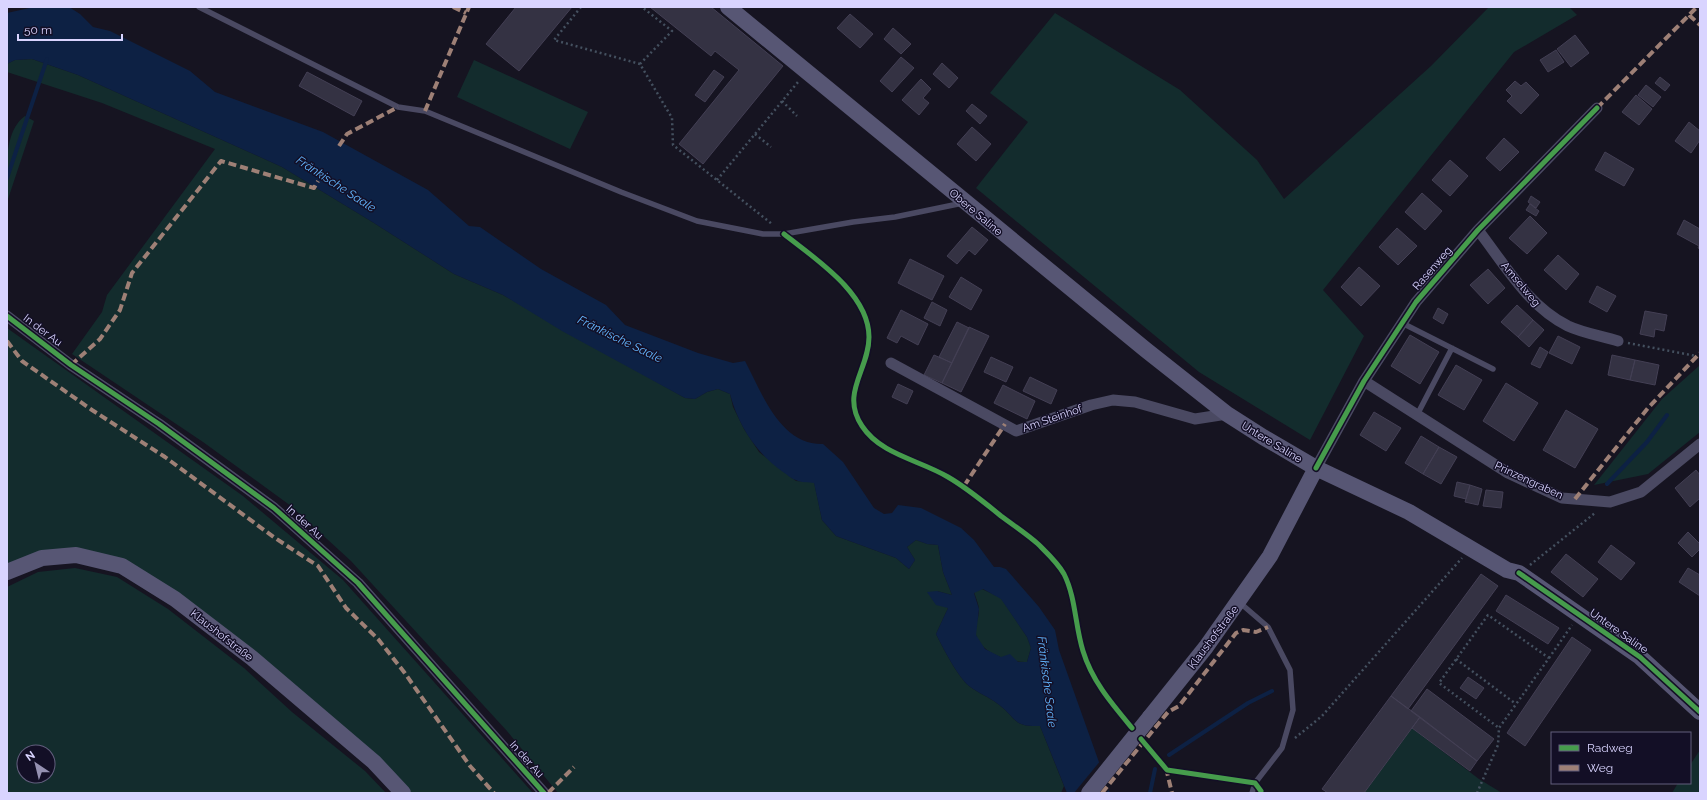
<svg xmlns="http://www.w3.org/2000/svg" width="1707" height="800" viewBox="0 0 1707 800" font-family="Raleway,sans-serif">
<rect width="100%" height="100%" fill="#161421"/>
<path fill="#132c2d" fill-rule="evenodd" d="M1489,7H1569L1577,15L1514,52L1323,290L1364,336L1310,440L1199,372L976,188L1028,122L990,93L1055,13L1180,90L1257,160L1284,199L1431,66Z
M32,59L78,75L282,167L374,223L454,274L503,295L685,398L695,399L707,392L718,389L730,394L733,407L744,429L759,452L796,481L814,482L822,520L836,536L896,558L909,569L915,560L907,547L916,540L927,544L938,545L943,572L952,595L937,591L948,608L936,634C943,648 958,677 969,686C978,693 989,697 998,704C1017,718 1012,727 1040,726L1064,786L1061,793H558L507,731L351,561L291,506L203,442L72,354L102,312L107,295L215,149L102,103L7,72V64L15,60Z
M474,60L588,112L570,149L457,97Z
M25,116L34,121L7,202C7,177 2,132 25,116Z
M7,328L243,496L343,580L533,793H412L378,757L125,560L7,565Z
M1700,365V432L1648,474L1594,485L1662,399Z
M75,568L117,577L168,609L244,668L292,712L365,771L386,793H7V587L38,572ZM24,752H48V776H24Z
M982,589L1001,598L1027,637L1031,648L1027,662C1010,663 981,653 976,635C974,628 979,618 979,610C979,605 976,598 974,592Z
M1412,728L1479,779L1502,793H1364Z
M1700,750V793H1672L1678,783H1690V765Z"/>
<path fill="#0d2144" fill-rule="evenodd" d="M34,7H69L80,14L93,27L110,31L190,71L215,92L323,132L428,190L469,226L480,227L541,269L606,305L625,325L698,353L733,363L745,361C762,393 780,445 823,444L843,462L874,508L884,514L892,513L898,505L921,508L961,528L974,540L994,567H1000L1006,569L1039,607L1055,630L1059,650L1110,793H1067L1040,726C1012,727 1017,718 998,704C989,697 978,693 969,686C958,677 943,648 936,634L948,608L936,605L927,592L937,591L952,595L943,572L938,545L927,544L916,540L907,547L915,560L909,569L896,558L836,536L822,520L814,483C809,482 801,483 796,480C791,479 787,474 783,472C756,453 738,425 730,394L718,389L707,392L695,399L685,398L562,331L503,295L454,274L374,223L282,167L78,75L32,59L15,60L7,64V13ZM983,589L1001,599L1027,637L1031,648L1027,662H1018L1010,654L1001,657L985,649L976,635L979,609L974,593Z"/>
<path fill="#161421" d="M1101,760L1111,788L1106,793H1074Z"/>
<g fill="none" stroke-linecap="round" stroke-linejoin="round">
<path stroke="#0d2144" stroke-width="4" d="M7,178L47,59
M1607,484L1647,442L1667,415
M1169,755L1248,703L1272,691
M1150,793L1155,769"/>
</g>
<path fill="#343243" stroke="#433f54" d="M516,7H572L519,71L486,44Z
M650,7H711L783,66L703,164L679,144L739,70L715,51L711,56Z
M850,14L873,34L860,48L837,28Z
M893,28L911,44L901,54L884,39Z
M1575,35L1589,53L1571,67L1557,49Z
M1556,50L1564,62L1548,72L1540,60Z
M901,57L914,68L892,92L880,81Z
M942,63L958,78L949,88L933,74Z
M714,70L724,77L705,102L695,95Z
M307,72L362,101L354,116L299,86Z
M1660,77L1670,85L1665,91L1655,83Z
M921,79L931,89L923,98L929,103L919,115L902,100Z
M1515,81L1521,86L1526,82L1539,95L1521,114L1507,101L1512,96L1506,90Z
M1646,85L1661,97L1653,107L1638,95Z
M1636,95L1652,109L1639,125L1622,112Z
M972,104L987,116L980,124L966,111Z
M1689,122L1700,131V140L1691,153L1675,141Z
M972,127L991,144L976,161L957,144Z
M1504,138L1519,152L1500,171L1486,158Z
M1605,152L1634,169L1624,186L1595,170Z
M1450,160L1468,176L1450,196L1432,180Z
M1422,193L1442,211L1425,230L1405,212Z
M1531,196L1540,202L1536,208L1528,202Z
M1530,204L1539,211L1536,216L1526,210Z
M1530,216L1547,233L1527,254L1509,238Z
M1684,220L1700,229V249L1698,248L1699,246L1677,234Z
M972,227L988,240L975,255L969,250L957,264L947,256Z
M1397,228L1417,246L1398,265L1379,247Z
M1558,255L1579,274L1566,290L1544,270Z
M910,259L944,276L932,300L898,283Z
M1359,267L1380,286L1361,306L1341,287Z
M1488,269L1505,288L1488,304L1470,285Z
M961,277L982,290L971,310L949,297Z
M1597,286L1616,296L1607,312L1589,302Z
M932,302L947,310L940,326L924,318Z
M1517,305L1533,320L1518,337L1501,322Z
M1438,308L1448,314L1443,324L1433,318Z
M901,310L928,324L918,345L901,336L897,343L887,338Z
M1645,311L1667,315L1664,331L1655,329L1654,337L1640,334Z
M1533,320L1544,330L1529,347L1518,337Z
M957,322L969,328L952,363L939,357Z
M969,327L989,336L961,392L942,383Z
M1410,335L1439,352L1420,384L1391,366Z
M1558,336L1580,347L1572,364L1549,353Z
M1540,347L1548,352L1540,368L1531,364Z
M934,355L952,363L942,383L924,375Z
M1612,355L1635,360L1630,380L1608,375Z
M991,357L1013,367L1006,382L984,372Z
M1635,360L1659,365L1655,385L1630,380Z
M1456,365L1482,380L1464,410L1438,395Z
M1030,377L1057,390L1051,404L1023,391Z
M1506,383L1538,403L1514,441L1483,421Z
M898,384L913,391L907,404L892,397Z
M1003,385L1035,401L1027,419L994,403Z
M1566,410L1598,429L1575,468L1543,450Z
M1374,412L1401,428L1386,451L1360,435Z
M1421,436L1439,447L1423,474L1405,463Z
M1439,447L1457,457L1441,484L1423,474Z
M1696,470L1700,475V498L1690,507L1675,488Z
M1457,482L1470,485L1466,499L1454,496Z
M1470,485L1482,489L1478,505L1465,502Z
M1486,490L1503,492L1501,508L1483,506Z
M1688,532L1700,544V549L1692,557L1678,543Z
M1611,545L1635,563L1621,580L1598,562Z
M1566,554L1598,579L1583,597L1551,572Z
M1688,568L1700,575V596L1679,582Z
M1481,574L1498,586L1408,709L1391,696Z
M1506,595L1559,628L1548,644L1496,611Z
M1572,637L1591,650L1525,746L1507,733Z
M1468,677L1484,688L1476,699L1460,688Z
M1427,689L1494,739L1477,761L1411,711Z
M1391,696L1420,717L1364,793H1328L1322,789Z
M1420,717L1477,761L1470,771L1412,728Z"/>
<g fill="none" stroke-linecap="round" stroke-linejoin="round">
<path stroke="#44505f" stroke-width="2.5" stroke-dasharray="2 3" stroke-linecap="butt" d="M581,7L554,40L640,64L672,118L673,145L772,224
M640,64L672,31L642,7
M782,101L797,116
M755,134L771,147
M717,180L798,82
M1628,343L1696,356
M1530,565L1595,513
M1549,658L1572,625
M1456,659L1516,704
M1295,738L1322,716L1462,558
M1477,793L1498,745L1499,728L1549,658L1488,615L1439,683L1499,728"/>
<path stroke="#4a4962" stroke-width="5.5" d="M199,7L398,107L425,111L621,192L697,221L763,234H784L853,222L895,217L963,203
M1402,323L1493,369
M1417,415L1452,348
M1239,602L1268,627L1290,670L1293,710L1282,748L1255,783L1252,793"/>
<path stroke="#4a4962" stroke-width="11" d="M1478,230C1505,265 1528,306 1568,326C1583,333 1602,336 1618,341
M7,316L71,365L159,424L274,508L358,583L544,793
M891,363L1016,431L1091,405L1113,400L1135,402L1195,419L1227,414
M1364,381L1508,473L1562,498L1610,502L1641,492L1700,444
M1316,468L1364,381L1416,302L1478,230L1597,108"/>
<path stroke="#575674" stroke-width="16" d="M728,7L1146,350L1227,414L1263,437L1316,468L1409,512L1507,570L1519,573L1640,657L1700,712
M7,572L42,558L76,555L122,566L175,599L252,658L374,762L403,793
M1150,717L1206,647L1270,556L1316,468"/>
<path stroke="#575674" stroke-width="16" d="M1089,793L1150,717"/>
<path stroke="#9e8076" stroke-width="4" stroke-dasharray="8 4" stroke-linecap="butt" d="M453,7L466,13
M1689,15L1700,25
M1597,108L1697,7
M425,111L469,7
M339,146L347,134L398,107
M7,341L22,361L92,410L165,457L275,538L318,566L346,608L378,639L404,672L470,766L494,793
M71,365L100,339L120,310L132,273L221,161L314,188L318,181
M964,486L1005,424
M1575,499L1648,408L1700,353
M1166,768L1172,793
M548,793L574,767
M1102,793L1168,712L1179,706L1236,633L1243,630L1256,632L1268,627"/>
<defs>
<path id="cycleway" d="M784,234C814,258 869,293 869,337C869,370 840,393 862,426C881,455 920,460 948,477C967,488 984,502 1001,516C1013,525 1027,534 1038,544C1047,553 1058,563 1064,574C1076,598 1075,626 1083,651C1092,681 1112,704 1132,728
M7,316L71,365L159,424L274,508L358,583L544,793
M1316,468L1364,381L1416,302L1478,230L1597,108
M1519,573L1640,657L1700,712
M1141,739L1167,770L1255,783L1261,791"/>
</defs>
<use href="#cycleway" stroke="#130f26" stroke-width="8"/>
<use href="#cycleway" stroke="#469c4c" stroke-width="5"/>
</g>
<g text-anchor="middle" stroke-width="3" stroke-linejoin="round" paint-order="stroke">
<g font-size="11" fill="#d9d4ff" stroke="#130f26">
<text transform="translate(976 212) rotate(40)" y="4">Obere Saline</text>
<text transform="translate(1432 268) rotate(-49)" y="4">Rasenweg</text>
<text transform="translate(1521 284) rotate(50)" y="4">Amselweg</text>
<text transform="translate(43 330) rotate(37)" y="4">In der Au</text>
<text transform="translate(1052 418) rotate(-19)" y="4">Am Steinhof</text>
<text transform="translate(1272 442) rotate(31)" y="4">Untere Saline</text>
<text transform="translate(1529 480) rotate(25)" y="4">Prinzengraben</text>
<text transform="translate(305 522) rotate(42)" y="4">In der Au</text>
<text transform="translate(1619 631) rotate(35)" y="4">Untere Saline</text>
<text transform="translate(222 635) rotate(38)" y="4">Klaushofstraße</text>
<text transform="translate(1213 637) rotate(-53)" y="4">Klaushofstraße</text>
<text transform="translate(527 759) rotate(48)" y="4">In der Au</text>
</g>
<g font-size="12" font-style="italic" fill="#62b6ff" stroke="#130f26">
<text transform="translate(336 184) rotate(33)" y="4">Fränkische Saale</text>
<text transform="translate(620 339) rotate(26)" y="4">Fränkische Saale</text>
<text transform="translate(1047 682) rotate(83)" y="4">Fränkische Saale</text>
</g>
</g>
<rect width="1707" height="800" fill="none" stroke="#d9d4ff" stroke-width="16"/>
<rect x="1551" y="732" width="140" height="52" fill="#130f26" stroke="#625e7d"/>
<rect x="1559" y="745" width="20" height="6" fill="#469c4c" stroke="#625e7d"/>
<text x="1587" y="752" font-size="12" fill="#d9d4ff">Radweg</text>
<rect x="1559" y="765" width="20" height="6" fill="#9e8076" stroke="#625e7d"/>
<text x="1587" y="772" font-size="12" fill="#d9d4ff">Weg</text>
<g transform="translate(36 764) rotate(325)"><circle r="19" fill="#130f26" stroke="#625e7d"/>
<path d="M0-3L7 15L0 10L-7 15Z" fill="#9591b1"/>
<text y="-6" font-size="11" font-weight="bold" text-anchor="middle" fill="#d9d4ff">N</text>
</g>
<path d="M18 34v6h104v-6" fill="none" stroke="#d9d4ff" stroke-width="2"/>
<text x="24" y="34" font-size="12" fill="#d9d4ff" stroke="#130f26" stroke-width="3" paint-order="stroke">50 m</text>
</svg>
